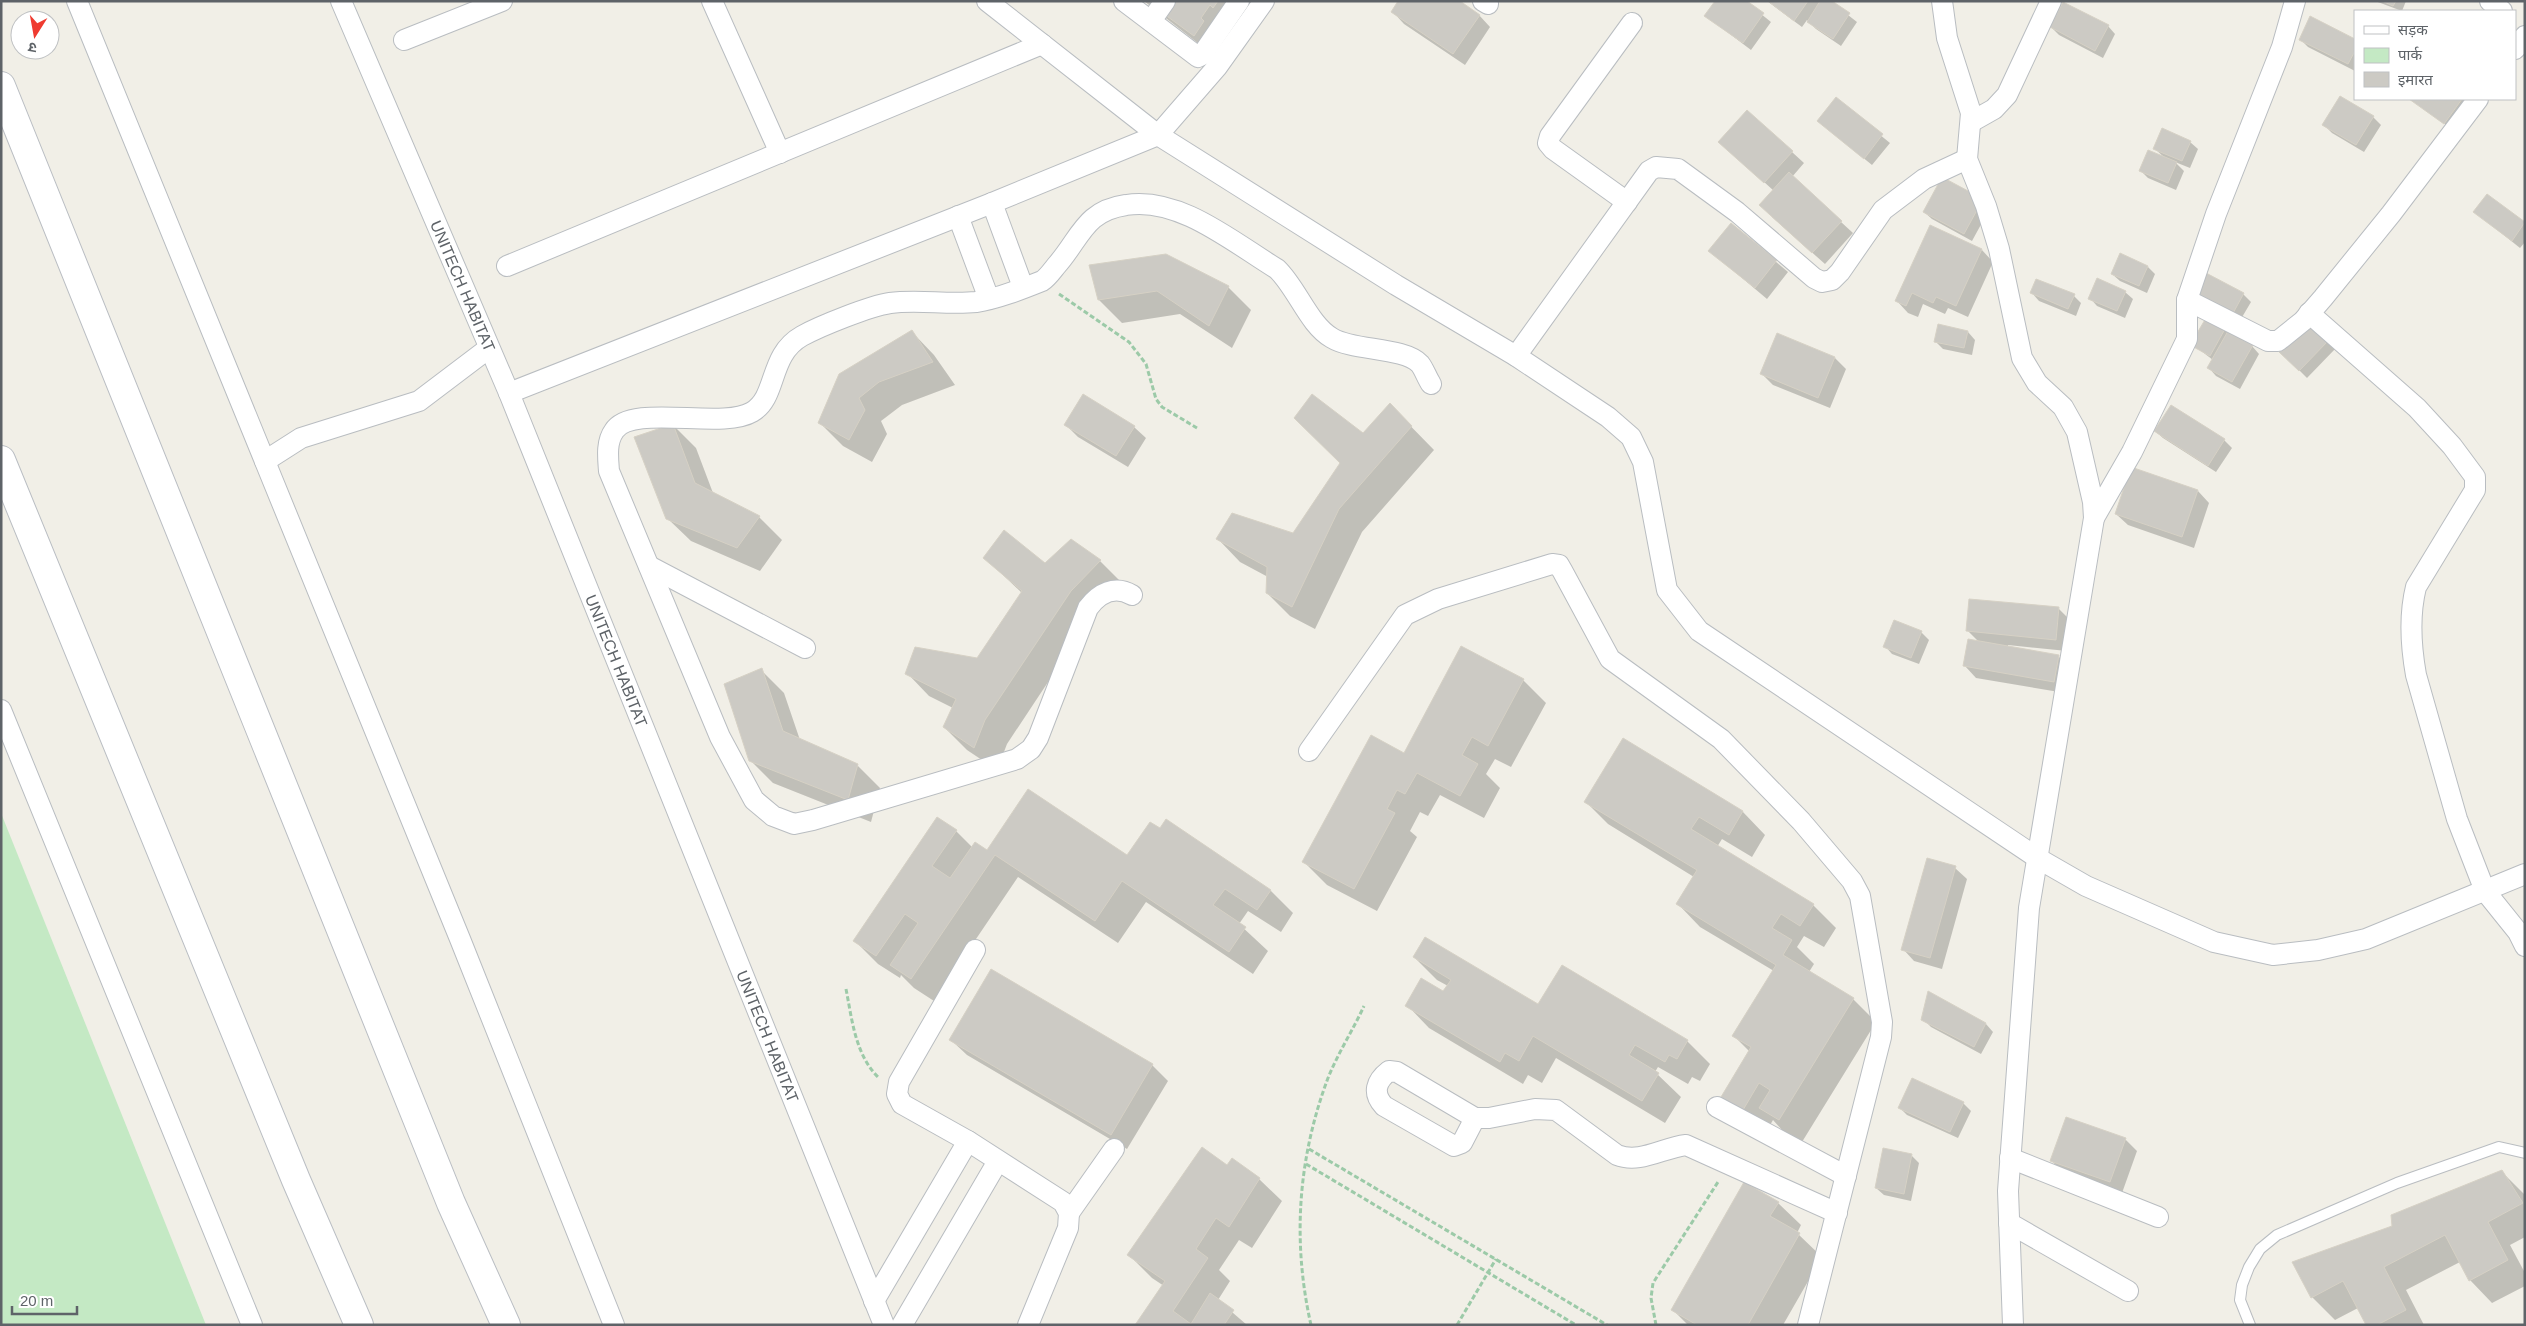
<svg xmlns="http://www.w3.org/2000/svg" width="2526" height="1326" viewBox="0 0 2526 1326" font-family="Arial,'Noto Sans Devanagari',sans-serif">
<rect width="100%" height="100%" fill="#f1efe7"/>
<path fill="#c4e9c4" d="M1,813L206,1325H1Z"/>
<path fill="#0003" d="M1144,1H1251L1246,9L1249,12L1217,58Z
M1745,1L1771,22L1751,50L1706,16Z
M1767,1H1830L1857,22L1841,46L1816,29L1807,20L1802,27Z
M2375,1H2406L2402,11Z
M1393,12L1479,15L1490,27L1465,65L1404,24Z
M2108,26L2115,34L2103,58L2059,35L2051,27Z
M2300,39L2355,40V71L2308,47Z
M2340,97L2373,117L2381,125L2364,152L2332,133L2324,125Z
M1836,99L1890,143L1872,165L1818,121Z
M2411,99H2470L2453,130Z
M2190,142L2198,149L2190,168L2175,162L2184,171L2176,190L2148,178L2141,171L2165,158L2155,149Z
M1792,152L1804,163L1792,177L1853,233L1825,264L1772,217L1774,191L1732,153Z
M2487,196L2525,224V242L2520,248L2475,212Z
M1990,208L1972,241L1932,219L1924,212Z
M1731,224L1788,272L1767,299L1710,251Z
M1982,250L1993,262L1968,317L1948,308L1945,314L1923,304L1918,317L1908,313L1897,301Z
M1091,266L1228,287L1251,310L1232,348L1180,314L1122,323L1099,300Z
M2148,267L2155,274L2147,293L2120,281L2112,274Z
M2206,274L2243,294L2251,302L2238,324Z
M2125,292L2133,299L2125,318L2097,306L2090,298Z
M2032,293L2074,296L2081,303L2076,316L2039,301Z
M2309,322L2336,348L2307,378L2281,352Z
M2225,330L2252,346L2259,354L2240,389L2216,376L2209,368L2213,360L2192,344Z
M912,332L934,355L955,385L902,405L881,421L887,434L872,462L843,446L820,423Z
M1968,332L1975,340L1972,355L1943,349L1935,341Z
M1835,358L1846,369L1830,408L1773,385L1761,373Z
M1390,405L1434,450L1362,532L1315,629L1290,616L1267,593L1268,577L1240,562L1218,539L1294,534L1363,435Z
M673,425L696,448L713,493L759,517L782,540L760,571L691,541L667,518Z
M1066,425L1134,427L1146,438L1128,467L1078,437Z
M2155,431L2224,440L2232,448L2216,472L2163,438Z
M2131,469L2198,491L2209,503L2194,548L2128,525L2116,514Z
M1071,541L1100,561L1123,584L1093,614L1007,744L997,770L967,750L944,727L953,708L929,696L907,673L977,659L1022,593L985,558L1045,565Z
M2058,608L2070,620L2067,651L2008,645V647L2058,656L2070,668L2065,693L1976,678L1965,666L1979,642L1967,630Z
M1921,632L1929,640L1919,664L1892,654L1885,646Z
M761,670L784,693L800,740L857,765L880,788L871,822L773,783L750,760Z
M1523,680L1546,703L1511,767L1495,759L1486,774L1500,788L1484,818L1440,795L1428,816L1420,812L1410,831L1417,837L1377,911L1327,885L1304,862L1404,754Z
M1624,740L1743,812L1765,835L1752,857L1722,839L1717,847L1813,905L1836,928L1824,947L1804,936L1797,947L1814,964L1809,972L1853,999L1876,1022L1802,1142L1783,1131L1773,1120L1766,1132L1745,1119L1722,1096L1750,1052L1734,1036L1774,971L1700,927L1678,904L1694,877L1608,824L1586,802Z
M956,831L973,848L987,851L1128,857L1271,891L1293,913L1281,932L1248,911L1239,924L1268,951L1253,974L1146,902L1118,943L1018,877L934,1001L914,988L901,975L900,978L878,964L855,941Z
M1955,868L1967,879L1942,969L1914,961L1903,949Z
M1414,957L1539,1006L1687,1041L1710,1064L1700,1081L1692,1077L1688,1084L1658,1067L1655,1072L1681,1097L1665,1123L1556,1058L1542,1083L1528,1075L1523,1084L1429,1028L1407,1005L1444,993L1448,986L1437,980Z
M992,971L1152,1065L1168,1081L1127,1149L967,1055L951,1040Z
M1929,993L1986,1024L1993,1032L1981,1054L1931,1027L1923,1019Z
M1963,1103L1971,1111L1958,1138L1907,1115L1900,1108Z
M2125,1139L2137,1151L2122,1193L2063,1173L2052,1161Z
M1912,1156L1919,1163L1911,1201L1884,1195L1876,1188Z
M1228,1166L1259,1179L1282,1201L1252,1248L1239,1240L1219,1270L1230,1281L1218,1300L1247,1325H1136L1164,1286L1152,1278L1129,1255Z
M2502,1172L2525,1195V1237L2510,1245L2525,1273V1286L2492,1303L2470,1280L2460,1262L2406,1290L2424,1325H2367L2358,1308L2335,1320L2312,1297L2393,1226Z
M1778,1203L1801,1225L1797,1233L1822,1257L1783,1325H1688L1673,1310Z"/>
<path fill="#cccac4" stroke="#d6d1c5" d="M1173,1H1218L1213,8L1210,5L1201,18L1204,21L1194,36L1164,14Z
M1398,1H1460L1480,15L1453,54L1391,12Z
M1715,1H1747L1764,13L1743,43L1704,16Z
M1768,1H1808L1794,21Z
M1820,1H1832L1850,13L1833,39L1807,22Z
M2382,1H2396L2393,6Z
M2063,2L2109,25L2095,51L2050,27Z
M2310,16L2355,39V51L2348,64L2299,40Z
M2340,96L2374,116L2356,145L2322,125Z
M1836,97L1883,134L1864,159L1817,121Z
M2409,99H2462L2444,124Z
M1747,110L1793,151L1764,183L1718,142Z
M2162,128L2191,141L2182,161L2153,149Z
M2148,150L2177,162L2168,183L2139,171Z
M1789,172L1842,221L1812,253L1759,205Z
M1942,177L1983,199L1964,234L1923,212Z
M2487,194L2525,222L2512,241L2473,212Z
M1731,223L1777,260L1755,288L1708,251Z
M1930,225L1982,249L1956,306L1936,297L1933,303L1912,293L1906,306L1895,301Z
M2120,253L2148,266L2139,286L2111,274Z
M1166,254L1229,286L1209,326L1157,291L1098,300L1089,265Z
M2206,273L2244,293L2231,317L2193,297Z
M2097,278L2126,291L2117,311L2088,299Z
M2036,279L2075,294L2068,309L2030,293Z
M2206,318L2225,329L2210,356L2190,345Z
M2309,321L2329,340L2299,371L2279,352Z
M1938,324L1968,331L1964,348L1934,342Z
M912,330L933,362L879,382L859,398L865,410L849,440L818,423L839,374Z
M2228,331L2253,345L2232,382L2207,368Z
M1777,333L1835,357L1818,398L1760,374Z
M1083,394L1135,426L1116,456L1064,425Z
M1312,394L1363,433L1390,403L1412,426L1339,509L1292,607L1266,593L1267,567L1216,539L1232,513L1293,533L1340,463L1294,418Z
M2171,405L2225,439L2208,466L2154,431Z
M673,424L695,483L760,516L737,548L666,519L634,437Z
M2131,467L2198,490L2182,537L2115,514Z
M1004,530L1045,563L1071,539L1101,560L1071,591L985,720L974,748L943,727L956,699L905,674L915,647L977,658L1022,591L983,558Z
M1969,599L2059,607L2056,640L1966,631Z
M1894,620L1922,631L1911,658L1883,647Z
M1968,639L2059,655L2054,682L1963,666Z
M1461,646L1524,679L1488,746L1472,737L1462,755L1478,764L1460,796L1417,773L1405,794L1397,790L1387,809L1395,813L1354,889L1302,862L1371,735L1404,753Z
M762,668L783,731L858,764L848,800L749,761L724,684Z
M1623,738L1743,811L1729,835L1699,817L1691,829L1814,904L1800,926L1781,914L1772,928L1792,940L1783,955L1854,998L1779,1120L1759,1108L1770,1090L1759,1083L1743,1110L1721,1097L1751,1047L1732,1036L1776,965L1676,904L1697,870L1584,802Z
M1028,789L1127,855L1150,822L1160,828L1166,819L1271,890L1257,910L1225,889L1213,905L1246,927L1229,952L1122,881L1095,921L995,855L911,979L890,965L918,923L905,914L876,956L853,941L937,817L957,830L932,866L950,878L975,842L987,850Z
M1927,858L1956,866L1930,958L1901,950Z
M1425,937L1538,1004L1562,965L1688,1040L1677,1059L1669,1055L1665,1062L1635,1045L1629,1055L1659,1073L1642,1101L1533,1036L1519,1061L1505,1053L1500,1062L1405,1006L1421,978L1443,991L1451,980L1413,957Z
M991,969L1153,1064L1111,1135L949,1040Z
M1928,991L1986,1023L1974,1047L1921,1020Z
M1912,1078L1964,1102L1950,1132L1898,1108Z
M2066,1117L2126,1138L2110,1182L2050,1161Z
M1202,1147L1227,1165L1232,1158L1260,1178L1229,1227L1216,1218L1196,1249L1208,1258L1173,1311L1191,1324L1210,1293L1234,1310L1224,1325H1135L1165,1281L1127,1255Z
M1883,1148L1912,1154L1904,1194L1875,1188Z
M2502,1170L2523,1203L2488,1222L2508,1260L2469,1281L2445,1235L2384,1267L2406,1310L2377,1325H2366L2343,1281L2311,1298L2292,1262L2392,1226L2391,1215Z
M1744,1182L1779,1202L1770,1216L1800,1233L1748,1325H1697L1671,1310Z"/>
<g fill="none" stroke-linecap="round" stroke-linejoin="round">
<defs>
<path id="lane" d="M2250,1325L2240,1300L2242,1285L2249,1267L2260,1249L2277,1235L2397,1183L2499,1147L2525,1153"/>
<g id="street">
<path d="M77,1L460,939L614,1325"/>
<path id="s1" d="M341,1L509,393L884,1325"/>
<path d="M712,1L780,153"/>
<path d="M987,1L1158,135L1396,285L1516,356L1608,417L1631,437L1643,462L1667,590L1699,631L2039,859L2086,886L2214,942L2273,955L2318,950L2366,939L2525,874"/>
<path d="M1124,1L1198,57L1202,55L1239,1"/>
<path d="M1483,1L1488,4"/>
<path d="M1942,1L1947,38L1971,113L1967,159L1986,206L1999,249L2022,358L2037,383L2063,407L2077,432L2093,502L2094,518L2029,908L2008,1191L2013,1325"/>
<path d="M2490,1L2502,11"/>
<path d="M1151,21L1165,1"/>
<path d="M404,40L502,1"/>
<path d="M2515,49L2525,36"/>
<path d="M1971,122L1994,109L2007,95L2051,1"/>
<path d="M1627,202L1553,149L1548,143L1550,136L1632,23"/>
<path d="M992,203L1023,287"/>
<path d="M958,216L989,299"/>
<path d="M507,266L1042,44"/>
<path d="M2187,300L2268,341H2278L2303,321L2323,298L2391,214L2478,99"/>
<path d="M2309,313L2417,408L2452,446L2475,477V490L2416,587C2409,615 2411,647 2416,675L2457,819L2485,891L2518,932L2525,946"/>
<path d="M1516,356L1649,171L1656,167L1678,169L1737,212L1814,278L1822,282L1832,280L1840,272L1883,210L1924,179L1967,159"/>
<path d="M509,393L992,203L1158,135L1217,67L1264,1"/>
<path d="M265,461L301,438L419,401L489,348"/>
<path d="M2094,518L2132,452L2187,339V300L2216,214L2282,47L2295,1"/>
<path d="M649,566L805,648"/>
<path d="M1132,595C1115,585 1099,593 1088,608L1038,738L1031,749L1017,759L813,820L794,824L773,816L754,800L720,737L609,471C608,458 606,442 614,431C631,403 722,430 752,412C778,397 768,355 802,336C820,326 870,306 890,303C918,299 947,305 976,302C997,299 1022,289 1042,281C1047,278 1052,271 1056,266C1081,238 1084,211 1126,205C1179,196 1234,243 1277,269C1297,288 1309,325 1332,338C1353,351 1404,347 1420,364C1424,369 1427,378 1431,384"/>
<path d="M1,710L252,1325"/>
<path d="M1309,751L1405,615L1438,599L1552,564L1559,565L1563,572L1610,659L1721,739L1801,821L1852,881L1860,896L1882,1022L1881,1037L1808,1325"/>
<path d="M975,950L899,1082L897,1094L902,1104L968,1141L1063,1202L1069,1213L1068,1228L1028,1325"/>
<path d="M1717,1107L1846,1176"/>
<path d="M1475,1118L1462,1143L1454,1146L1384,1106C1372,1093 1376,1081 1389,1071L1397,1072L1475,1118H1489L1535,1109L1556,1110L1617,1155C1640,1164 1662,1148 1686,1145L1837,1213"/>
<path d="M2010,1158L2158,1217"/>
<path d="M1069,1213L1114,1149"/>
<path d="M2009,1223L2128,1291"/>
<path d="M874,1301L968,1141"/>
<path d="M902,1325L998,1161"/>
</g>
<path id="secondary" d="M1,86L451,1203L506,1325
M1,460L296,1180L359,1325"/>
</defs>
<use href="#lane" stroke="#b9bdc1" stroke-width="12"/>
<use href="#street" stroke="#b9bdc1" stroke-width="22"/>
<use href="#secondary" stroke="#babec3" stroke-width="30"/>
<path stroke="#9ccaa8" stroke-width="3" stroke-dasharray="5 2.5" stroke-linecap="butt" d="M1059,294L1129,342L1146,364L1156,399L1162,407L1197,428
M846,989C852,1019 855,1055 879,1078
M1309,1149L1607,1325
M1306,1164L1576,1325
M1311,1325C1292,1241 1298,1158 1328,1078C1338,1053 1353,1030 1364,1006
M1457,1325L1496,1259
M1656,1325L1651,1298L1653,1283L1718,1182"/>
<use href="#lane" stroke="#fff" stroke-width="10"/>
<use href="#street" stroke="#fff" stroke-width="20"/>
<use href="#secondary" stroke="#fff" stroke-width="28"/>
</g>
<g text-anchor="middle" stroke-width="4" stroke-linejoin="round" paint-order="stroke">
<g font-size="16" fill="#5e6368" stroke="#fff">
<text dy="6" stroke="none"><textPath href="#s1" startOffset="310">UNITECH HABITAT</textPath></text>
<text dy="6" stroke="none"><textPath href="#s1" startOffset="715">UNITECH HABITAT</textPath></text>
<text dy="6" stroke="none"><textPath href="#s1" startOffset="1120">UNITECH HABITAT</textPath></text>
</g>
</g>
<rect width="2526" height="1326" fill="none" stroke="#5e6368" stroke-width="5"/>
<rect x="2354" y="10" width="162" height="90" fill="#ffffff" stroke="#bfc1c3"/>
<rect x="2364" y="26" width="25" height="8" fill="#ffffff" stroke="#bfc1c3"/>
<text x="2398" y="35" font-size="15" fill="#5e6368">सड़क</text>
<rect x="2364" y="48" width="25" height="15" fill="#c4e9c4" stroke="#bfc1c3"/>
<text x="2398" y="60" font-size="15" fill="#5e6368">पार्क</text>
<rect x="2364" y="72" width="25" height="15" fill="#cccac4" stroke="#bfc1c3"/>
<text x="2398" y="85" font-size="15" fill="#5e6368">इमारत</text>
<g transform="translate(35 35) rotate(191)"><circle r="24" fill="#ffffff" stroke="#bfc1c3"/>
<path d="M0-4L9 19L0 12L-9 19Z" fill="#ef3b30"/>
<text y="-8" font-size="14" font-weight="bold" text-anchor="middle" fill="#5e6368">उ</text>
</g>
<path d="M12 1306v8h65v-8" fill="none" stroke="#5e6368" stroke-width="2.5"/>
<text x="20" y="1306" font-size="15" fill="#5e6368" stroke="#ffffff" stroke-width="4" paint-order="stroke">20 m</text>
</svg>
